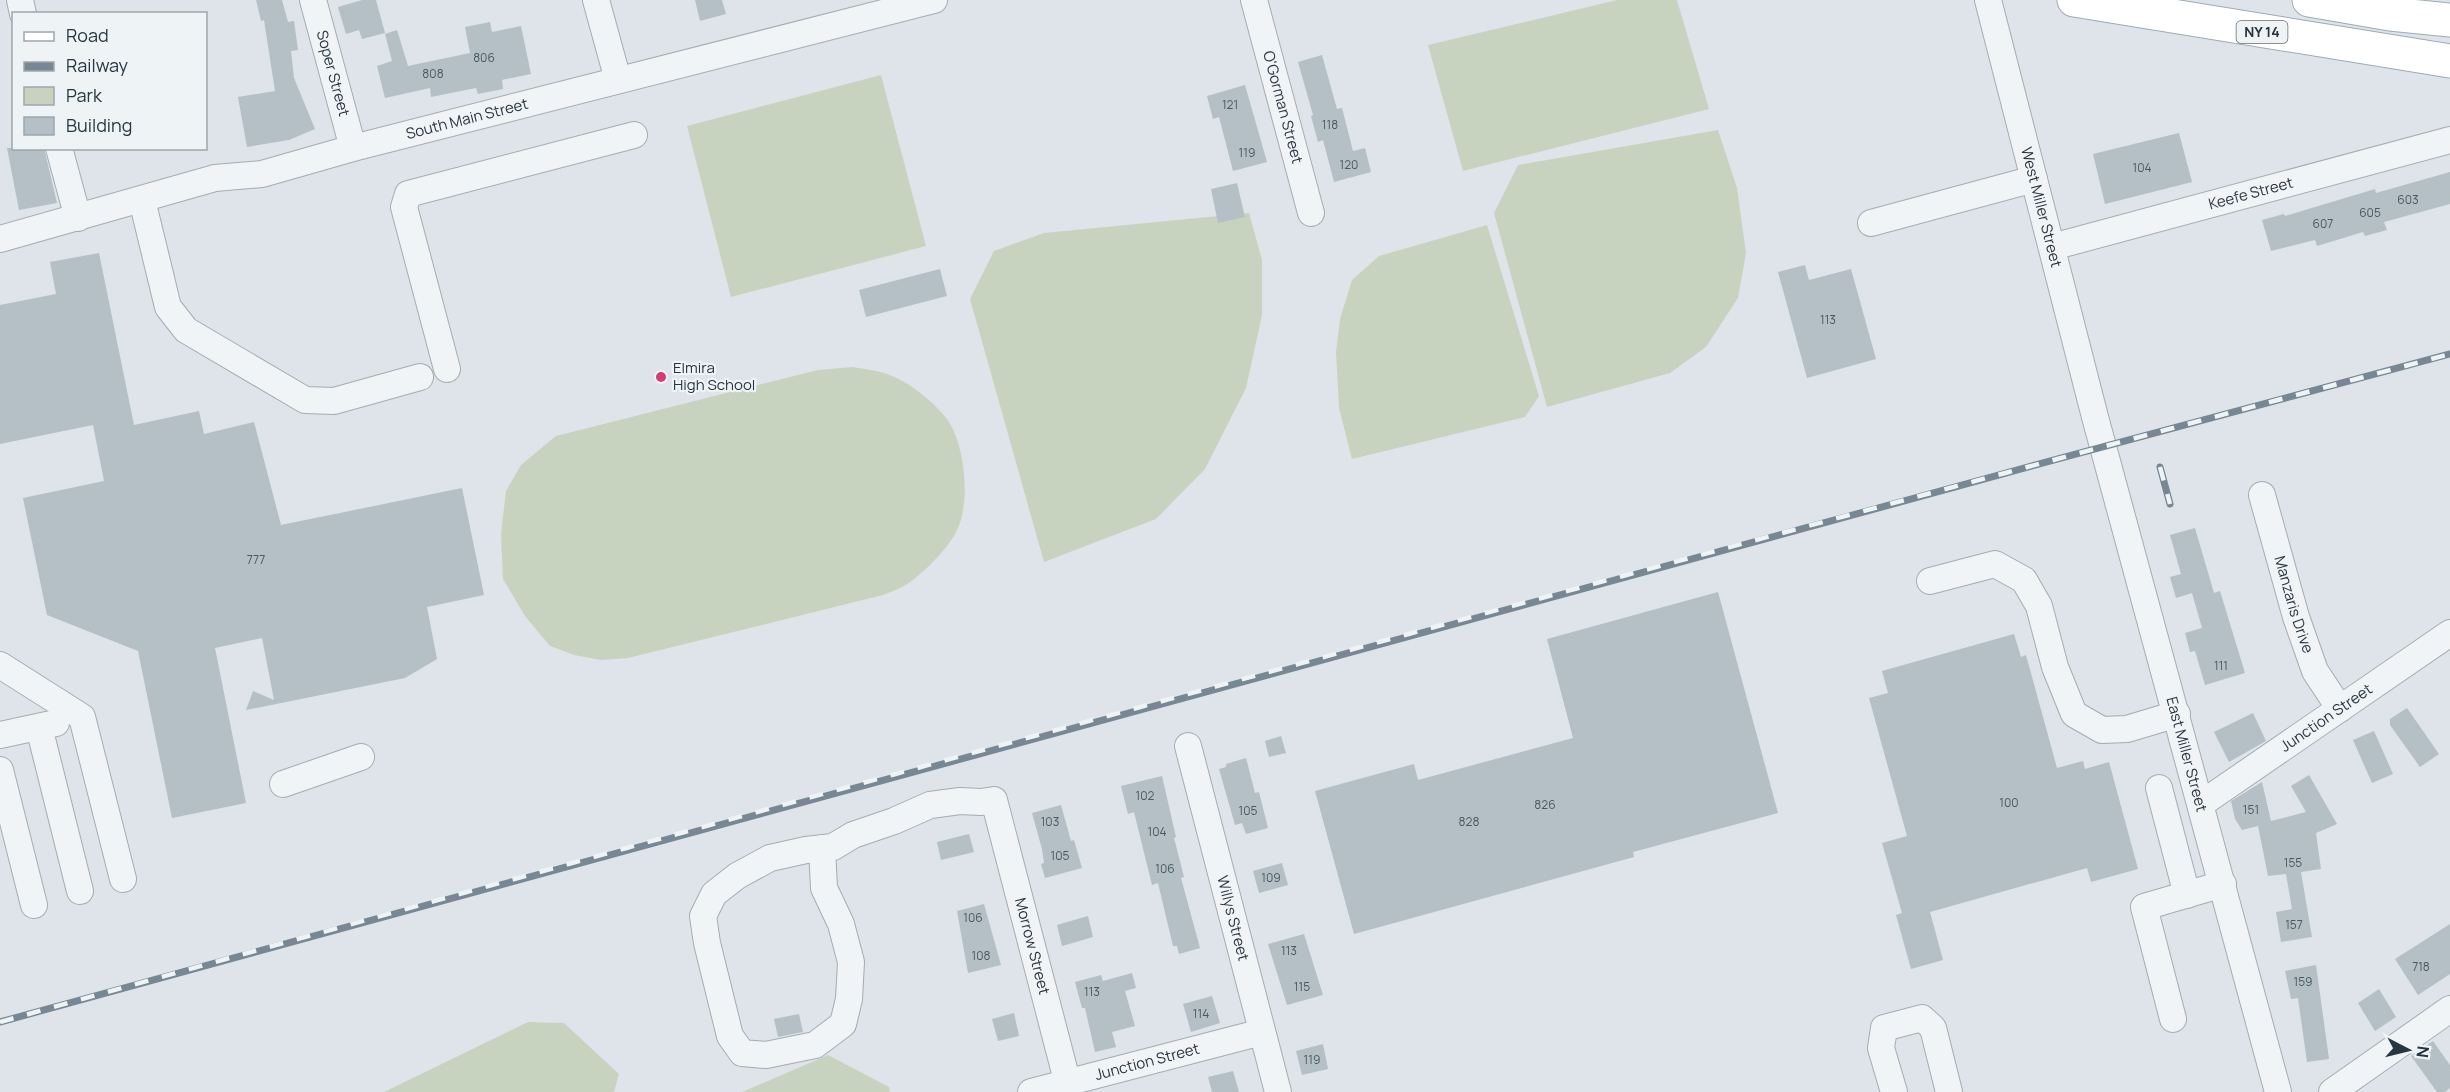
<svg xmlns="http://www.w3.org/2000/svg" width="2450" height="1092" viewBox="0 0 2450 1092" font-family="Manrope,sans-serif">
<rect width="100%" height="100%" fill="#dee4e9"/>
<path fill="#c8d3bf" d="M1617,0H1677L1709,109L1463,171L1428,45Z
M881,75L926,246L731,297L687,126Z
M1718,130L1737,188L1746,253L1738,298L1706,347L1670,373L1547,407L1494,213L1518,165Z
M1249,213L1262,260V315L1246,388L1205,469L1156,519L1044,562L970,299L994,251L1044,233Z
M1487,225L1539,396L1525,417L1352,459L1339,408L1336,352L1340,319L1352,280L1379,256Z
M852,367C863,369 874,370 884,373C907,380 932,400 947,419C965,444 971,502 957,530C949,548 921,576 904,586C897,590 889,592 883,595L628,658L601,660L574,655L550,646L525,616L503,579L501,534L506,491L521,465L556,436L818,370Z
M528,1022L564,1023L619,1074L614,1092H384Z
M828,1055L889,1087L890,1092H742Z"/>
<path fill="#b5bfc6" d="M256,0H282L288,22L294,21L298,50L291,51L294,78L315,129L289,140L247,147L238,97L275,91L264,20L261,21Z
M362,0H376L385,33L362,39L359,30L346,34L338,7Z
M695,0H722L726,14L700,21Z
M490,22L492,32L521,26L531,74L502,80L503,89L478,94L476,88L431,97L430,88L385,98L377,66L392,61L385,34L397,30L408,66L470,53L465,27Z
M1322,55L1337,109L1342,108L1353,151L1365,148L1371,172L1334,182L1323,140L1318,142L1311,116L1313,115L1298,62Z
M1245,85L1267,162L1233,171L1219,117L1213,119L1207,96Z
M2179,133L2192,182L2105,204L2093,154Z
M7,148H44L57,203L19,210Z
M2450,172V204L2384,222L2387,230L2365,236L2363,232L2317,246L2315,240L2271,251L2262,220L2284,214L2285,216L2375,189L2376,193Z
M1237,183L1245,217L1218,223L1211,189Z
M99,253L134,425L199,411L204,434L254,422L281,525L462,488L484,595L427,607L437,659L405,678L246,710L253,691L274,700L262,638L215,648L246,803L172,818L138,651L47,615L23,498L104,481L93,425L0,444V305L56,294L50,262Z
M1805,265L1809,280L1851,269L1876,359L1807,378L1778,272Z
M940,269L947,296L866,317L859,290Z
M2195,528L2214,593L2220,591L2245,673L2205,685L2195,651L2190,652L2185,633L2202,628L2192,593L2176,598L2170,577L2181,574L2170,535Z
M1718,592L1778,813L1633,852L1634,857L1354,934L1315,791L1414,764L1418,780L1573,738L1547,639Z
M2014,634L2021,657L2026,655L2057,768L2083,761L2085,769L2109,762L2138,869L2091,882L2087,868L1930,912L1943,960L1911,969L1896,915L1902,913L1882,843L1907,836L1869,698L1888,693L1882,671Z
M2407,708L2439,754L2420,767L2390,725V719Z
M2253,713L2266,741L2229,762L2214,732Z
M2374,731L2393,774L2372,783L2353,740Z
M1281,736L1286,753L1269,757L1265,741Z
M1246,758L1255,793L1259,792L1268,828L1246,834L1242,823L1235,825L1219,769L1226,767V764Z
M2309,775L2337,824L2316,833L2321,869L2301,872L2312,937L2281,942L2276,912L2292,909L2286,874L2268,876L2258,826L2242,830L2235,819L2231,801L2262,782L2271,821L2306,812L2291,786Z
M1162,776L1176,837L1174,838L1184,877L1181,878L1200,948L1179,954L1177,946H1173L1158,883L1152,885L1134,812L1128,814L1121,786Z
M1061,805L1071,841L1074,840L1082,868L1045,878L1041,864L1044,863L1042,849L1032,813Z
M969,834L974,852L941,860L937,842Z
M1282,863L1288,885L1259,893L1253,871Z
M984,904L1001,965L968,973L957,911Z
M1088,916L1093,937L1062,946L1057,925Z
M2450,924V974L2418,995L2395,959Z
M1304,934L1323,995L1287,1005L1268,944Z
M2316,965L2329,1059L2307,1062L2298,998L2291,999L2285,971Z
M1132,973L1136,988L1125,991L1135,1026L1112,1032L1116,1047L1095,1052L1085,1008H1082L1075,982L1101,975L1103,981Z
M2379,989L2396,1017L2375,1031L2358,1003Z
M1212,996L1220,1023L1191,1032L1183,1004Z
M1014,1013L1019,1036L998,1041L992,1019Z
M799,1014L803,1032L778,1037L774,1019Z
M2433,1041L2450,1065V1088L2445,1092H2437L2411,1056Z
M1323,1044L1328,1069L1302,1075L1296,1051Z
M1233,1071L1239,1092H1212L1208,1077Z"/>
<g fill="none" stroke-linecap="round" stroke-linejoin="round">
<defs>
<g id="minor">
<path d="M20,0L23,14"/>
<path id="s1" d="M313,0L353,148"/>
<path d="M596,0L618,80"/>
<path id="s2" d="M1254,0L1311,213"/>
<path id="s3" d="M1988,0L2095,417L2278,1092"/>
<path d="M59,148L78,218"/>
<path d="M142,200L168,307L186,330L305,400L334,401L420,377"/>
<path d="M1871,223L2034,179"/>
<path id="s4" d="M0,239L215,178L262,174L353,148L934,0"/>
<path id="s5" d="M2052,247L2450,140"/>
<path d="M447,369L404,207L408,194L634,135"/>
<path id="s6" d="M2262,495L2296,617L2315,671L2340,709"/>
<path d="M1930,581L1995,564L2024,580L2039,606L2055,667L2074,714L2102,730L2127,729L2177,714"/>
<path d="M0,665L82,717L123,879"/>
<path d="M39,727L80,891"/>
<path d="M0,735L56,723"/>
<path id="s7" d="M1188,746L1278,1092"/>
<path d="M0,770L34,905"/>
<path d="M283,784L361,757"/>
<path d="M2159,788L2187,895"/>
<path id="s8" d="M2201,804L2450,633"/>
<path id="s9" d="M822,848L824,888L841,924L851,962L849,999L843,1024L815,1045L766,1055L742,1053L730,1036L707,943L703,916L714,894L737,876L770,858L806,850L833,847L853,835L894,821L930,805L960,801L981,802L994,800L1070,1092"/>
<path d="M2173,1019L2144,907L2223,884"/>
<path id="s10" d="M1031,1092L1262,1032"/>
<path d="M1894,1092L1881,1048L1884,1028L1922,1018L1933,1028L1949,1092"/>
<path d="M2332,1092L2450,1009"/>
</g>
<path id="major" d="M2074,0L2450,61
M2309,0L2390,14L2450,20"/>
</defs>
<use href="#minor" stroke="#a3acb3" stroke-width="28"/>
<use href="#major" stroke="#9dabb5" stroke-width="35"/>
<use href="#minor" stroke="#f1f4f7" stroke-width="26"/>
<use href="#major" stroke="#fff" stroke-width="33"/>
<defs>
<path id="rail" d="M2160,467L2170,504
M0,1022C815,794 1632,572 2450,354"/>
</defs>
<use href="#rail" stroke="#778793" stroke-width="7"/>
<use href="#rail" stroke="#eef3f6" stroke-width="4.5" stroke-dasharray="14" stroke-linecap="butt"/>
</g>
<circle fill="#d43d72" stroke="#eef3f6" stroke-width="2" cx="661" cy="377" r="6"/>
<g text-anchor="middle" stroke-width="4.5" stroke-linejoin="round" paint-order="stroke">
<g font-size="12" fill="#4a5862">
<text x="484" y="62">806</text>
<text x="433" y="78">808</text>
<text x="1230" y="109">121</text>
<text x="1330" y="129">118</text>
<text x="1247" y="157">119</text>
<text x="1349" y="169">120</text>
<text x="2142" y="172">104</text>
<text x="2408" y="204">603</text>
<text x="2370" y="217">605</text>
<text x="2323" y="228">607</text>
<text x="1828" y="324">113</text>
<text x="256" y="564">777</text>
<text x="2221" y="670">111</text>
<text x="1145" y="800">102</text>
<text x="2009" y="807">100</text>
<text x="1545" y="809">826</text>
<text x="2251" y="814">151</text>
<text x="1248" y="815">105</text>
<text x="1050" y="826">103</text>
<text x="1469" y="826">828</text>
<text x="1157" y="836">104</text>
<text x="1060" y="860">105</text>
<text x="2293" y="867">155</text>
<text x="1165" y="873">106</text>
<text x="1271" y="882">109</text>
<text x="973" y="922">106</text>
<text x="2294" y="929">157</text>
<text x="1289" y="955">113</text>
<text x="981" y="960">108</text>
<text x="2421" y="971">718</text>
<text x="2303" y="986">159</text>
<text x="1302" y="991">115</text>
<text x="1092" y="996">113</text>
<text x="1201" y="1018">114</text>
<text x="1312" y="1064">119</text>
</g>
<rect fill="#eef3f6" stroke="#636e77" stroke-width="1.5" x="2236.5" y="21" width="51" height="22" rx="4.5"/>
<g font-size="14" font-weight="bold" fill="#273540">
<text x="2262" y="37">NY 14</text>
</g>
<g font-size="15" fill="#273540" stroke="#eef3f6">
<text dy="5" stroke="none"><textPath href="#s1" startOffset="76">Soper Street</textPath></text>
<text dy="5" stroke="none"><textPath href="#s2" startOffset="111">O'Gorman Street</textPath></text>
<text dy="5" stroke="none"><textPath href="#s4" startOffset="483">South Main Street</textPath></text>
<text dy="5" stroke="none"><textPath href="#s5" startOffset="206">Keefe Street</textPath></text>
<text dy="5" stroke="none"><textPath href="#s3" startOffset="214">West Miller Street</textPath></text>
<text dy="5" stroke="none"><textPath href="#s6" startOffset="114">Manzaris Drive</textPath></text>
<text dy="5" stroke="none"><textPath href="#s8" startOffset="152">Junction Street</textPath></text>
<text dy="5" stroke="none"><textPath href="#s3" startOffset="780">East Miller Street</textPath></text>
<text dy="5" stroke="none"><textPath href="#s7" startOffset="178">Willys Street</textPath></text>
<text dy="5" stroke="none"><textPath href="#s9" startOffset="912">Morrow Street</textPath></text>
<text dy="5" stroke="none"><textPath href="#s10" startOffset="120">Junction Street</textPath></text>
</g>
<g font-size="15" fill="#273540" stroke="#eef3f6" text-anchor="start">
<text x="673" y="373">Elmira<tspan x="673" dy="17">High School</tspan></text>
</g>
</g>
<rect x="12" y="12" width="195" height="138" fill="#eef3f6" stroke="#9ea7ad" stroke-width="1.5"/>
<rect x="24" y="32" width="30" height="9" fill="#ffffff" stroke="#9ea7ad" stroke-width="1.5"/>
<text x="66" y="42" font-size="18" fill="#273540">Road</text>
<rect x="24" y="62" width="30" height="9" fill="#778793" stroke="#9ea7ad" stroke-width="1.5"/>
<text x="66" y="72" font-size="18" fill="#273540">Railway</text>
<rect x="24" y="87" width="30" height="18" fill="#c8d3bf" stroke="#9ea7ad" stroke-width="1.5"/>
<text x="66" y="102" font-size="18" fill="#273540">Park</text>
<rect x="24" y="117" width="30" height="18" fill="#b5bfc6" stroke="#9ea7ad" stroke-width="1.5"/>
<text x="66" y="132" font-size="18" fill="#273540">Building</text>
<g transform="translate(2408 1050) rotate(97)" stroke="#eef3f6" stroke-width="4.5" paint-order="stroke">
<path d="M0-4.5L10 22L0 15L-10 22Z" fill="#273540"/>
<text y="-9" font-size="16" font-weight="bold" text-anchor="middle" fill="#273540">N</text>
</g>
</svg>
